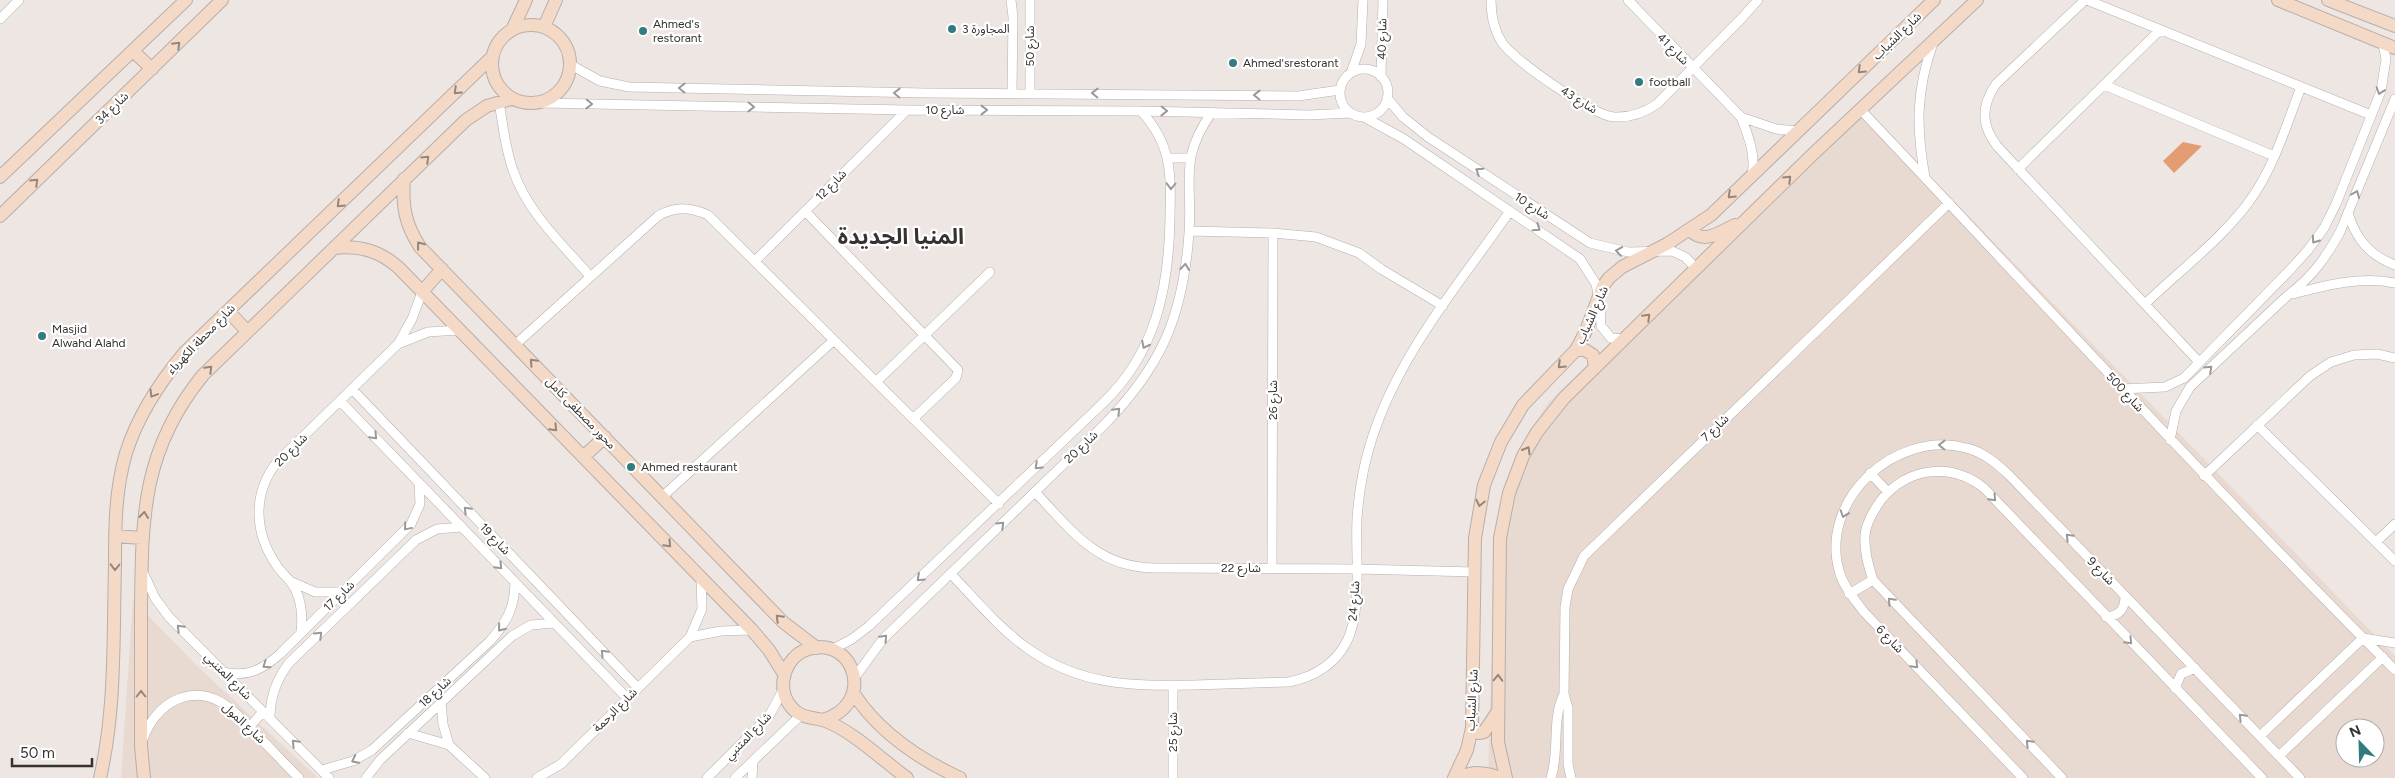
<svg xmlns="http://www.w3.org/2000/svg" width="2395" height="778" viewBox="0 0 2395 778" font-family="Figtree,'Noto Sans Arabic',sans-serif">
<rect width="100%" height="100%" fill="#eee6e2"/>
<path fill="#e8d9d1" fill-rule="evenodd" d="M1860,104L2395,656V778H1488L1496,523L1512,466L1530,430L1549,402ZM2345,728H2375V758H2345Z
M133,600L198,667L318,778H121Z"/>
<path fill="#e29d72" d="M2183,142L2202,146L2174,173L2163,161Z"/>
<g fill="none" stroke-linecap="round" stroke-linejoin="round">
<defs>
<path id="street" d="M1011,0L1013,17L1012,93
M1030,0V92
M1491,0C1491,15 1494,31 1503,44C1517,62 1592,115 1614,117C1631,118 1644,113 1657,104L1741,19L1758,0
M1628,0L1741,117L1776,129L1798,131
M2085,0L1996,84C1981,106 1981,125 1997,146L2199,362
M2087,0L2371,115
M0,19L19,0
M571,65L600,81L629,87L926,93L1298,96L1340,90
M1340 93a24 24 0 1 1 48 0a24 24 0 1 1-48 0Z
M1351,73L1361,44L1363,0
M1381,77L1383,0
M2104,85L2274,156
M1387,98L1403,117L1428,137L1590,243L1628,252L1672,251L1685,257L1696,268
M499,102C503,125 505,148 513,170C527,212 562,244 590,276
M540,103L907,110L1141,111L1309,115L1350,113
M1860,109C2038,297 2212,487 2395,670
M1364,117L1404,139L1580,259L1596,284L1600,305L1601,326L1611,338L1624,339
M1741,117C1748,135 1756,155 1752,174
M1168,158H1190
M2018,169L2160,30
M1925,177C1916,128 1916,91 1933,43
M805,211L958,370L956,378L913,419
M2348,213C2356,239 2369,255 2395,265
M1189,231L1273,233L1316,237L1359,253L1381,269L1443,306
M755,261L907,110
M2292,294C2327,285 2359,276 2395,283
M2145,304C2179,271 2227,235 2253,196C2275,164 2287,123 2301,87
M398,344L428,332L459,330
M516,344L658,216C675,206 690,207 708,215L999,504
M876,382L990,272
M352,389L638,688
M2121,389L2165,387L2184,378L2289,271L2308,250L2324,228L2336,204L2381,91L2386,59L2383,44
M340,401L627,698
M2257,425L2395,561
M2170,440L2176,411L2190,387L2287,296C2311,278 2326,258 2340,232L2395,99
M1870,473L1888,492
M2204,476L2310,376L2331,362L2354,355L2377,354L2395,358
M1035,492C1071,530 1097,567 1153,568L1356,569L1475,572
M662,497L834,340
M2376,542L2395,524
M1272,568L1273,233
M144,574L155,598L169,617L329,778
M951,574C975,599 999,628 1027,648C1080,686 1132,686 1194,685C1226,684 1257,683 1289,682C1313,677 1334,665 1346,643C1363,612 1355,554 1357,519C1358,504 1360,488 1363,473C1383,372 1453,293 1510,211
M290,581L315,592H343
M1849,594L1873,580
M2106,617C2119,616 2125,610 2125,596
M301,632C303,614 301,595 290,581C286,576 281,572 277,566C254,533 252,494 277,462L398,344L412,319L422,292
M690,637L721,631L752,630
M831,650L852,639L869,626L1102,404C1156,353 1169,288 1170,217C1171,173 1172,145 1141,111
M224,672C247,678 263,669 280,654L411,524L420,504L419,483
M855,677L883,639L1103,426C1162,366 1183,316 1189,233C1193,181 1178,160 1212,112
M1173,685V778
M2175,688L2181,674L2195,668
M441,702L443,724L449,745
M270,718C270,697 276,680 289,663L416,540L437,529L462,527
M249,727L263,712
M408,733L449,745L485,778
M2260,736L2363,638L2395,643
M143,739C149,722 161,706 178,699C214,685 236,713 258,736C272,750 285,764 299,778
M2279,756L2383,657
M322,770L353,761L372,750L490,641C506,623 515,608 515,582
M366,778L380,760L512,636L531,625L554,623
M537,778L561,764L690,637L702,609L701,579
M707,778L769,716L783,690
M735,778L801,715
M752,778L753,761
M1551,778C1560,751 1551,720 1564,694
M1571,778L1568,764V708L1564,694L1565,607L1568,589L1584,556L1949,203
M2023,778L1864,612C1855,600 1845,589 1840,574C1817,501 1895,429 1966,448C1984,452 1997,464 2010,476L2300,778
M2062,778L1873,580C1868,565 1864,551 1865,535C1866,523 1874,510 1881,500C1908,467 1951,462 1984,488L2262,778"/>
<path id="secondary" d="M2278,0L2395,48
M2328,0L2395,26
M492 64a39 39 0 1 1 78 0a39 39 0 1 1-78 0Z
M544,27L556,0
M512,30L526,0
M133,51L152,69
M0,177L186,0
M404,179C402,206 405,224 420,247L783,622L817,648
M0,216L222,0
M1690,230C1704,245 1720,232 1735,225
M334,248C360,245 380,251 399,268L752,630L769,650L784,674
M422,292L442,269
M228,311L247,331
M1576,350H1585L1593,355L1595,367
M583,457L605,437
M115,536L142,538
M854,694C879,732 919,759 960,778
M822,720C876,706 856,635 808,649C784,657 775,689 792,708C801,718 811,717 823,720C852,730 882,760 907,778
M1472,728L1478,733L1484,732L1498,711
M100,778C116,709 113,637 115,566C115,528 115,490 126,453C138,415 159,383 185,352L492,57
M144,778L141,746C141,700 141,654 141,608C142,516 142,450 203,375L466,120L487,106L511,99
M1454,778L1467,750L1472,728L1475,538L1484,485L1501,442L1523,405L1576,350L1585,333L1603,286L1609,278L1622,267L1667,244L1711,215L1934,0
M1459,778C1472,771 1487,772 1500,778
M1506,778L1498,742L1500,538L1509,493L1523,456L1537,432L1564,398L1624,339L1812,155L1977,0"/>
</defs>
<use href="#street" stroke="#b6afab" stroke-width="10"/>
<use href="#secondary" stroke="#b6afab" stroke-width="14"/>
<use href="#street" stroke="#fff" stroke-width="9"/>
<use href="#secondary" stroke="#f4d9c7" stroke-width="12"/>
</g>
<defs><path id="oneway-chevron" d="M-2-3.5L2.5 0L-2 3.5" fill="none" stroke-width="1.6" stroke-linecap="round" stroke-linejoin="round" transform="scale(1.25)"/></defs>
<g stroke="#94867c">
<use href="#oneway-chevron" transform="translate(177 45) rotate(-45)"/>
<use href="#oneway-chevron" transform="translate(1861 70) rotate(136)"/>
<use href="#oneway-chevron" transform="translate(457 91) rotate(136)"/>
<use href="#oneway-chevron" transform="translate(426 159) rotate(-44)"/>
<use href="#oneway-chevron" transform="translate(1788 179) rotate(-44)"/>
<use href="#oneway-chevron" transform="translate(35 182) rotate(-44)"/>
<use href="#oneway-chevron" transform="translate(1731 195) rotate(136)"/>
<use href="#oneway-chevron" transform="translate(340 204) rotate(136)"/>
<use href="#oneway-chevron" transform="translate(420 245) rotate(-128)"/>
<use href="#oneway-chevron" transform="translate(1647 317) rotate(-45)"/>
<use href="#oneway-chevron" transform="translate(533 362) rotate(-133)"/>
<use href="#oneway-chevron" transform="translate(1561 365) rotate(136)"/>
<use href="#oneway-chevron" transform="translate(209 369) rotate(-45)"/>
<use href="#oneway-chevron" transform="translate(153 394) rotate(121)"/>
<use href="#oneway-chevron" transform="translate(554 428) rotate(46)"/>
<use href="#oneway-chevron" transform="translate(1527 450) rotate(-60)"/>
<use href="#oneway-chevron" transform="translate(1480 503) rotate(102)"/>
<use href="#oneway-chevron" transform="translate(144 515) rotate(-83)"/>
<use href="#oneway-chevron" transform="translate(668 544) rotate(46)"/>
<use href="#oneway-chevron" transform="translate(115 567) rotate(91)"/>
<use href="#oneway-chevron" transform="translate(779 618) rotate(-135)"/>
<use href="#oneway-chevron" transform="translate(1498 678) rotate(-88)"/>
<use href="#oneway-chevron" transform="translate(141 694) rotate(-90)"/>
</g>
<g stroke="#9a9898">
<use href="#oneway-chevron" transform="translate(682 88) rotate(-179)"/>
<use href="#oneway-chevron" transform="translate(2380 91) rotate(109)"/>
<use href="#oneway-chevron" transform="translate(897 93) rotate(-179)"/>
<use href="#oneway-chevron" transform="translate(1095 93) rotate(-179)"/>
<use href="#oneway-chevron" transform="translate(1257 95) rotate(-179)"/>
<use href="#oneway-chevron" transform="translate(589 104) rotate(1)"/>
<use href="#oneway-chevron" transform="translate(751 107) rotate(1)"/>
<use href="#oneway-chevron" transform="translate(984 110)"/>
<use href="#oneway-chevron" transform="translate(1164 111) rotate(1)"/>
<use href="#oneway-chevron" transform="translate(1479 171) rotate(-147)"/>
<use href="#oneway-chevron" transform="translate(1171 186) rotate(91)"/>
<use href="#oneway-chevron" transform="translate(2356 194) rotate(-68)"/>
<use href="#oneway-chevron" transform="translate(1537 228) rotate(34)"/>
<use href="#oneway-chevron" transform="translate(2315 240) rotate(125)"/>
<use href="#oneway-chevron" transform="translate(1619 251) rotate(-171)"/>
<use href="#oneway-chevron" transform="translate(1185 267) rotate(-84)"/>
<use href="#oneway-chevron" transform="translate(1145 345) rotate(117)"/>
<use href="#oneway-chevron" transform="translate(2209 369) rotate(-43)"/>
<use href="#oneway-chevron" transform="translate(1117 411) rotate(-46)"/>
<use href="#oneway-chevron" transform="translate(374 436) rotate(46)"/>
<use href="#oneway-chevron" transform="translate(1942 445) rotate(-179)"/>
<use href="#oneway-chevron" transform="translate(1038 466) rotate(136)"/>
<use href="#oneway-chevron" transform="translate(1993 498) rotate(47)"/>
<use href="#oneway-chevron" transform="translate(467 510) rotate(-134)"/>
<use href="#oneway-chevron" transform="translate(1844 514) rotate(109)"/>
<use href="#oneway-chevron" transform="translate(1001 525) rotate(-44)"/>
<use href="#oneway-chevron" transform="translate(407 527) rotate(130)"/>
<use href="#oneway-chevron" transform="translate(2069 537) rotate(-134)"/>
<use href="#oneway-chevron" transform="translate(499 566) rotate(46)"/>
<use href="#oneway-chevron" transform="translate(920 578) rotate(137)"/>
<use href="#oneway-chevron" transform="translate(1891 601) rotate(-133)"/>
<use href="#oneway-chevron" transform="translate(180 628) rotate(-135)"/>
<use href="#oneway-chevron" transform="translate(501 628) rotate(129)"/>
<use href="#oneway-chevron" transform="translate(319 635) rotate(-44)"/>
<use href="#oneway-chevron" transform="translate(884 638) rotate(-47)"/>
<use href="#oneway-chevron" transform="translate(2129 641) rotate(46)"/>
<use href="#oneway-chevron" transform="translate(604 653) rotate(-134)"/>
<use href="#oneway-chevron" transform="translate(266 665) rotate(146)"/>
<use href="#oneway-chevron" transform="translate(1915 665) rotate(46)"/>
<use href="#oneway-chevron" transform="translate(2242 717) rotate(-134)"/>
<use href="#oneway-chevron" transform="translate(295 743) rotate(-135)"/>
<use href="#oneway-chevron" transform="translate(2029 743) rotate(-134)"/>
<use href="#oneway-chevron" transform="translate(355 760) rotate(153)"/>
</g>
<g fill="#327b81" stroke="#fff" stroke-width="2">
<circle cx="952" cy="29" r="5"/>
<circle cx="643" cy="31" r="5"/>
<circle cx="1233" cy="63" r="5"/>
<circle cx="1639" cy="82" r="5"/>
<circle cx="42" cy="336" r="5"/>
<circle cx="631" cy="467" r="5"/>
</g>
<g text-anchor="middle" stroke-width="4.5" stroke-linejoin="round" paint-order="stroke">
<g font-size="12" fill="#353230" stroke="#fff" text-anchor="start">
<text x="653" y="28">Ahmed's<tspan x="653" dy="14">restorant</tspan></text>
<text x="962" y="33">المجاورة 3</text>
<text x="1243" y="67">Ahmed'srestorant</text>
<text x="1649" y="86">football</text>
<text x="52" y="333">Masjid<tspan x="52" dy="14">Alwahd Alahd</tspan></text>
<text x="641" y="471">Ahmed restaurant</text>
</g>
<g font-size="12" fill="#353230" stroke="#fff">
<text transform="translate(1897 36) rotate(-44)" y="4">شارع الشباب</text>
<text transform="translate(1382 39) rotate(-89)" y="4">شارع 40</text>
<text transform="translate(1030 46) rotate(-90)" y="4">شارع 50</text>
<text transform="translate(1673 49) rotate(45)" y="4">شارع 41</text>
<text transform="translate(1579 100) rotate(32)" y="4">شارع 43</text>
<text transform="translate(112 108) rotate(-44)" y="4">شارع 34</text>
<text x="945" y="114">شارع 10</text>
<text transform="translate(831 185) rotate(-45)" y="4">شارع 12</text>
<text transform="translate(1532 206) rotate(33)" y="4">شارع 10</text>
<text transform="translate(1592 315) rotate(-66)" y="4">شارع الشباب</text>
<text transform="translate(201 339) rotate(-46)" y="4">شارع محطة الكهرباء</text>
<text transform="translate(2125 392) rotate(47)" y="4">شارع 500</text>
<text transform="translate(1273 400) rotate(-90)" y="4">شارع 26</text>
<text transform="translate(581 413) rotate(46)" y="4">محور مصطفى كامل</text>
<text transform="translate(1715 428) rotate(-44)" y="4">شارع 7</text>
<text transform="translate(1081 447) rotate(-44)" y="4">شارع 20</text>
<text transform="translate(291 450) rotate(-45)" y="4">شارع 20</text>
<text transform="translate(495 539) rotate(46)" y="4">شارع 19</text>
<text x="1241" y="572">شارع 22</text>
<text transform="translate(2101 571) rotate(46)" y="4">شارع 9</text>
<text transform="translate(339 596) rotate(-44)" y="4">شارع 17</text>
<text transform="translate(1354 601) rotate(-86)" y="4">شارع 24</text>
<text transform="translate(1890 639) rotate(46)" y="4">شارع 6</text>
<text transform="translate(228 676) rotate(45)" y="4">شارع المتنبي</text>
<text transform="translate(435 692) rotate(-43)" y="4">شارع 18</text>
<text transform="translate(1472 700) rotate(-87)" y="4">شارع الشباب</text>
<text transform="translate(615 710) rotate(-45)" y="4">شارع الرحمة</text>
<text transform="translate(244 723) rotate(43)" y="4">شارع المول</text>
<text transform="translate(1173 732) rotate(-90)" y="4">شارع 25</text>
<text transform="translate(748 736) rotate(-46)" y="4">شارع المتنبي</text>
</g>
<g font-size="22" font-weight="bold" fill="#353230" stroke="#fff">
<text x="901" y="244">المنيا الجديدة</text>
</g>
</g>
<g transform="translate(2360 743) rotate(337)"><circle r="24" fill="#ffffff" stroke="#aeadac"/>
<path d="M0-4L9 19L0 12L-9 19Z" fill="#327b81"/>
<text y="-8" font-size="14" font-weight="bold" text-anchor="middle" fill="#353230">N</text>
</g>
<path d="M12 758v8h80v-8" fill="none" stroke="#353230" stroke-width="2.5"/>
<text x="20" y="758" font-size="15" fill="#353230" stroke="#ffffff" stroke-width="4" paint-order="stroke">50 m</text>
</svg>
